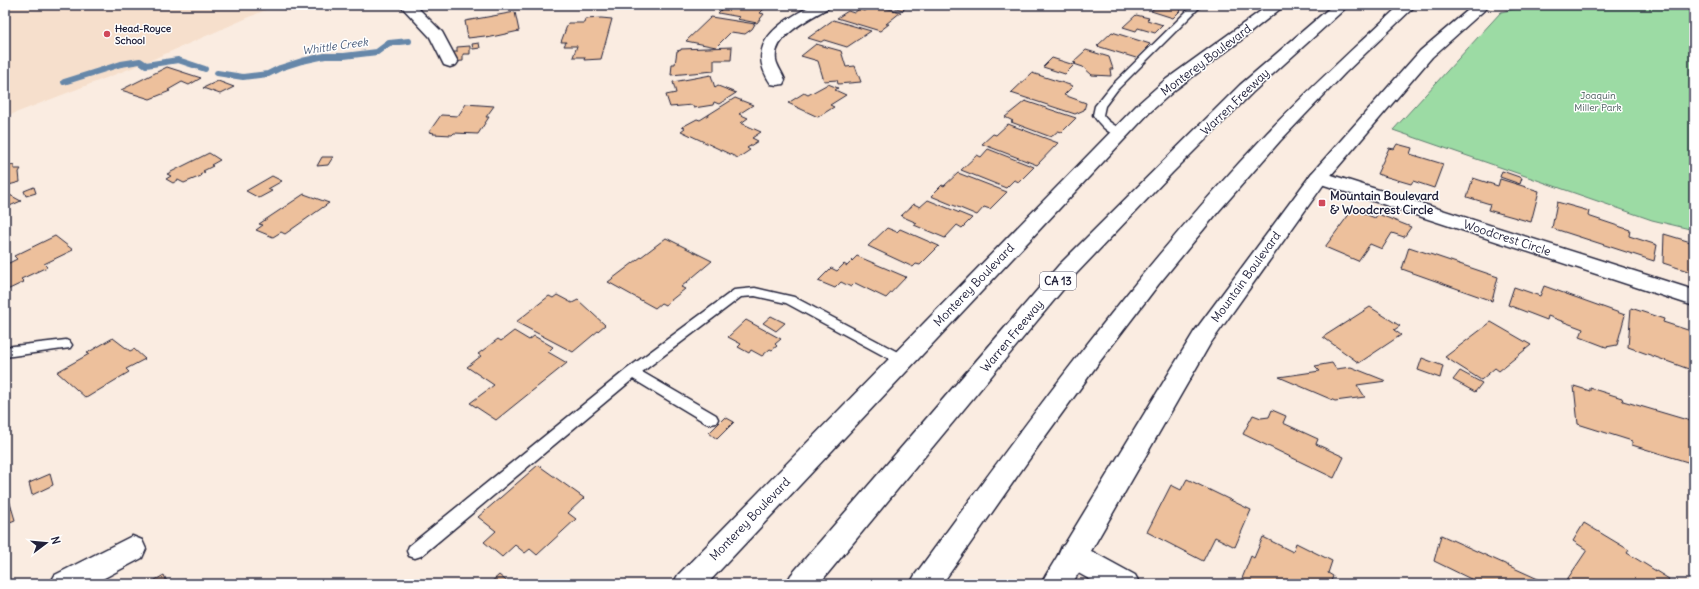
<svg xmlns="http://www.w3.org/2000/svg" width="1699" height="589" viewBox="0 0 1699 589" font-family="Delius,sans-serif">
<rect width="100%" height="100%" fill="#faece1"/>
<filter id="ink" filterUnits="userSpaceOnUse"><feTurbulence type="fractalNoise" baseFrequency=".025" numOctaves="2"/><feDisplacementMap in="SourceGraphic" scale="8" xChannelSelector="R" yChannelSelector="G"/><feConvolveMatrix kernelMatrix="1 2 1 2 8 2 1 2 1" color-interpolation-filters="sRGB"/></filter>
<g filter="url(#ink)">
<path fill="#f6dfcc" d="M5,5H277L142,64L5,117Z"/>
<path fill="#9cdba4" stroke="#5f7e70" d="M1531,5H1694V230L1652,220L1393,130L1501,12Z"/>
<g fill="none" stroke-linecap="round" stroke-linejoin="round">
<path stroke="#6687a9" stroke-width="6" d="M217,73L243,77L268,74L280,68L302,61L325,56H344L377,52L389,43L409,41
M64,82L121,64L140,61L146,65L178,60L205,69"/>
</g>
<path fill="#edc09c" stroke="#22223b" d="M726,5H768L760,13L764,14L757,23L737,19L740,17L718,13Z
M872,5L901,12L886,24H889L880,31L837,18L848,11L854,13L859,9L864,11Z
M886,5H909L903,10Z
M1158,5H1186L1173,18L1151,11Z
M515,12L519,31L487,38L485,36L468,38L465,21Z
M1136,15L1149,18L1147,20L1163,25L1155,33L1138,28L1136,31L1123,27Z
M711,17L755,24L752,29L745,34L731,32L716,47L686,41Z
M601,18L612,19L601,59L584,60L585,57H573L577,46H564L566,42H561L568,23H584L585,19Z
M833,20L871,31L847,47L824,40L821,42L808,38Z
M1112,32L1150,44L1136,58L1097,46Z
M479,43L480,48L473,49L472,44Z
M816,44L841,51L846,67L855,66L861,82L838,84L837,80L824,81L818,61L801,56Z
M470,46V54H463V61L450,62L452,52H457V47Z
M732,47L731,60H714V71L671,75L672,64H675L677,51L681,50V49Z
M1086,50L1109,57L1113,69H1110L1111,76L1092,75L1083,67L1074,64L1076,63L1073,62Z
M1052,58L1074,65L1065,74L1043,67Z
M167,67L201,78L189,85L182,82L168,90L170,91L150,99L121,90Z
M1032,73L1073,86L1064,95L1086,103L1084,110L1075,114L1011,93Z
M711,75L715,88L718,86L736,93L719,104L714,102L713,105L694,108L692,105L670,107L666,95L676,93L673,82Z
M218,81L234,87L220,94L203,88Z
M828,84L838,88L835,90L846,95L830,105L834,107L818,117L788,103L804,93L808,95Z
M735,98L753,105L739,114L748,118L741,123L761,132L752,138L758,141L747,148L750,150L738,158L681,131L685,128L682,127L697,119L700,120Z
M1025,101L1076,118L1062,132L1058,131L1051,137L1011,122L1013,121L1005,117Z
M466,104L494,106L486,117H489L478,134L454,133L452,135L433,134L434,133L429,132L441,115L458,116Z
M1008,124L1058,143L1037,165L982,144L993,134L996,135Z
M1397,144L1412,148L1410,154L1443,164L1434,188L1413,181L1411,184L1377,174L1389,148L1394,149Z
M988,149L1034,167L1019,182L1014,180L1006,188L961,170L977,155L981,157Z
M209,153L220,160L211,165L213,166L203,171L205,172L200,175L201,176L184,183L178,180L173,183L166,179L171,176L167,174Z
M322,157H333L328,165L317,166Z
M14,165V169H21L19,172L20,182L5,186V167Z
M1502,171L1522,178L1520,184L1500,177Z
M958,173L1007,192L990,209L984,207L977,215L931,196L942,185L944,186Z
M272,176L282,181L268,189L272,191L259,198L246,191Z
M1473,178L1498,186L1500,179L1539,191L1531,222L1488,210L1490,204L1467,197Z
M34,187L36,193L26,196L24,191Z
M5,193H6L21,201L5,208Z
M304,194L329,203L285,234L281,232L273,237L256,230L263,225L259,224Z
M928,200L972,218L962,228L957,225L945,238L914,225L917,223L901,216L914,204L920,207Z
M1557,202L1589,211L1588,216L1630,230L1629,236L1657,245L1654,261L1552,228Z
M1353,209L1375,218L1378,214L1411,227L1404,237L1392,233L1382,249L1370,244L1358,261L1325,247Z
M887,228L897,232L900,229L939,246L920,265L916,264L913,267L868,246Z
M1664,234L1694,243V273L1663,263Z
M55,236L73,250L44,264L47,267L21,279L24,282L5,291V265L17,259L14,256Z
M666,238L712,261L681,287L685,289L665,305L661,303L655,308L608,282Z
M1409,247L1498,277L1492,301L1402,269Z
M857,256L906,277L886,298L855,283L851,287L841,282L835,288L818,281L831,268L837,271L844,264L847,266Z
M1544,286L1625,315L1617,345L1606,347L1580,337L1583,329L1548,316L1547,320L1508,305L1514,287L1540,296Z
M557,295L572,303L578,300L605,325L573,352L516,322L549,296L553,298Z
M1370,307L1400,326L1394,330L1401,335L1359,363L1323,337Z
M1631,308L1664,319L1663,322L1694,332V371L1628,347Z
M771,316L785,323L776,331L763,323Z
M746,320L781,339L775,344L777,346L772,350L770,349L762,356L751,350L749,353L738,347L741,344L728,337Z
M1491,322L1531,345L1499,371L1495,368L1481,380L1445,357Z
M514,331L529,340L534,336L553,347L548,352L567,363L496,420L470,403L494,385L467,367L481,356L478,354L498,339L501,341Z
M113,338L130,351L134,349L145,359L126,369L129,372L86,398L57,372L89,354L87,353Z
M1422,358L1443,366L1440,378L1418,370Z
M1332,363L1336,369L1351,367L1386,381L1357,385L1365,397L1335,401L1279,377L1320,371L1315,366Z
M1460,371L1482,383L1475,392L1453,380Z
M1574,386L1590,391V388L1622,398L1623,401L1694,422V464L1632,445V441L1578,424Z
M1272,410L1286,416L1283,423L1318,439L1316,444L1344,457L1334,478L1243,434L1253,415L1261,418L1269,417Z
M725,417L734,422L717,439L709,433Z
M538,465L584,498L568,513L576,519L537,555L530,549L525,553L515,545L502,557L484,542L496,531L478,517Z
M50,474L53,485L32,495L29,483Z
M1187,479L1251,510L1235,547L1215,537L1203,561L1147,532L1171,485L1181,490Z
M7,493L15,520L5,524V494Z
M1584,523L1629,550L1627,553L1669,579L1666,584H1564L1587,550L1573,541Z
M1441,535L1549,584H1481L1434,561Z
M1263,537L1293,552L1296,543L1332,561L1328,573L1333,576L1330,584H1247L1241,581L1251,556L1254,558Z
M164,575L168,584H148Z
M499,575L510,584H489Z"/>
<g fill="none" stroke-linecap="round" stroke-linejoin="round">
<defs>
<path id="service" d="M1192,6H1195L1199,8L1117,90L1105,106L1103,115C1109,124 1118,126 1125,133L1123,135C1111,138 1099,124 1093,115L1095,106L1111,86Z
M755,288L794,297L907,357L908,360L907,363L902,365L897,363L786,303L755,296L741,297L642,372L716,415L718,419L716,423L711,424L706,423L633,379L421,556L415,558L409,556L407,551L409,546L627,369L734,290Z
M66,340L70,342L72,345L70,348L5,357V347Z"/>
<path id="minor" d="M400,5H415L442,32L458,62L456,65L450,67L444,65L430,37Z
M812,5H830L828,8C811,18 772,36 776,60C777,66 783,74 785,80L783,84L777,85L771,84C743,43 780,23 812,5Z
M1319,171L1694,290V306L1312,181L1309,177L1312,173Z
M132,536L142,540L146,549L142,558L93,584H50L55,575Z
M1072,542L1082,546L1135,575L1140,584H1098L1062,564L1058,555L1062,546Z"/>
<path id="tertiary" d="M1269,5H1285L1236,44L1176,89L1150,112L707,584H673L678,575L1138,104L1164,81Z
M1474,5H1490L1432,57L1326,181L1210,344L1072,584H1041L1046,575L1194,332L1312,173L1420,51Z"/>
<path id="motorway" d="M1333,5H1349L1252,93L1172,173L1075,275L819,584H786L791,575L1059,265L1240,85Z
M1400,5H1416L1345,73L1280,141L1218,212L1158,285L1100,361L1044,438L942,584H910L915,575C1026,423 1137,270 1267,133C1310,88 1355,47 1400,5Z"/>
</defs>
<use href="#service" stroke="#22223b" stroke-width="3"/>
<use href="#minor" stroke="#22223b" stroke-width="3"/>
<use href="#tertiary" stroke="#22223b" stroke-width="3"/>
<use href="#motorway" stroke="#22223b" stroke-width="3"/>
<use href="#service" fill="#fff" fill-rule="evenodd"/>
<use href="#minor" fill="#fff" fill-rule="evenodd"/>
<use href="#tertiary" fill="#fff" fill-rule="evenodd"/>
<use href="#motorway" fill="#fff" fill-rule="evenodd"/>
</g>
</g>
<g fill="#d1495b" stroke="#fff" stroke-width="1.5">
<circle cx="107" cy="34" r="4"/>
<rect x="1318" y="199" width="8" height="8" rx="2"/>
</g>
<g text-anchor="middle" stroke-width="3" stroke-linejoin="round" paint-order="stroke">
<g font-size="10" font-weight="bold" fill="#22223b" stroke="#fff" text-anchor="start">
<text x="115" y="32">Head-Royce<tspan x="115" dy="12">School</tspan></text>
</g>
<g font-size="10" fill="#475a5a" stroke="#fff">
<text x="1598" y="99">Joaquin<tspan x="1598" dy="12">Miller Park</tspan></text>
</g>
<g font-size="11" font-style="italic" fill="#4a5d7b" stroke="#fff">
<text transform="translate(335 46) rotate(-8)" y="4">Whittle Creek</text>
</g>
<rect fill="#fff" stroke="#646476" stroke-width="1" x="1040" y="272" width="36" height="18" rx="3"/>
<g font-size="11" font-weight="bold" fill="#22223b">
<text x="1058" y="285">CA 13</text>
</g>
<g font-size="12" fill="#22223b" stroke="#fff">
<text transform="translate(1206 60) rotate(-37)" y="4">Monterey Boulevard</text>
<text transform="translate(1235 102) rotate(-44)" y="4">Warren Freeway</text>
<text transform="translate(1507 238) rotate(18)" y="4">Woodcrest Circle</text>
<text transform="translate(1246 277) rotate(-54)" y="4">Mountain Boulevard</text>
<text transform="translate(974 285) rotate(-46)" y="4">Monterey Boulevard</text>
<text transform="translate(1012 336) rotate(-50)" y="4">Warren Freeway</text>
<text transform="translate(750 519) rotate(-46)" y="4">Monterey Boulevard</text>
</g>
<g font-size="12" font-weight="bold" fill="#22223b" stroke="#fff" text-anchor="start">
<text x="1330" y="200">Mountain Boulevard<tspan x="1330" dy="14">&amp; Woodcrest Circle</tspan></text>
</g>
</g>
<rect width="1699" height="589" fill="none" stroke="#fff" stroke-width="20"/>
<rect x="10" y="10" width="1679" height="569" fill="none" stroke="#22223b" stroke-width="1.5" filter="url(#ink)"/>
<g transform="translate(46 543) rotate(74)" stroke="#ffffff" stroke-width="3" paint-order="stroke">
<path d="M0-3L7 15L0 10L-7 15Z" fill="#22223b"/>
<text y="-6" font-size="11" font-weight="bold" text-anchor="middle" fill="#22223b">N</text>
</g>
</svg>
